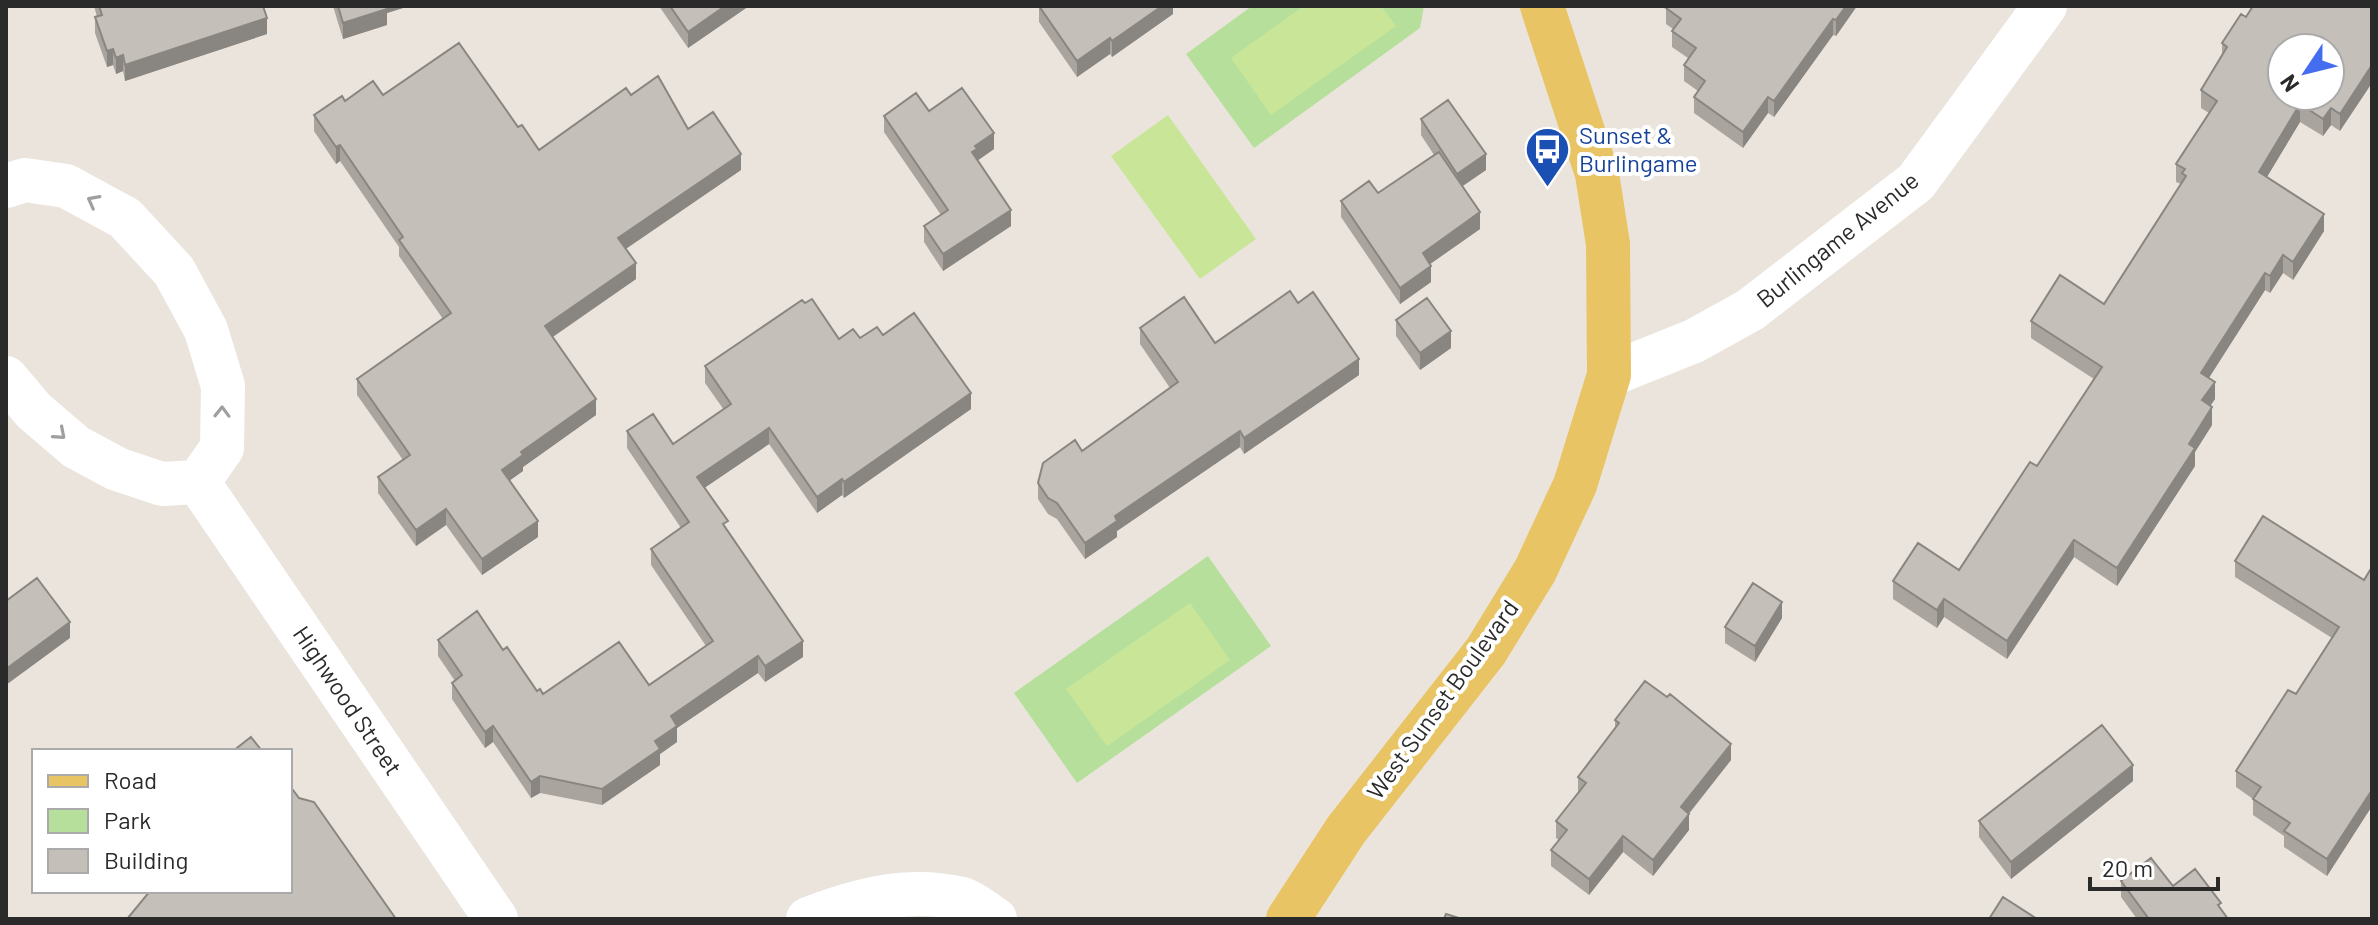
<svg xmlns="http://www.w3.org/2000/svg" width="2378" height="925" viewBox="0 0 2378 925" font-family="Barlow,sans-serif">
<rect width="100%" height="100%" fill="#ebe4dd"/>
<path fill="#b6df9c" d="M1252,6H1424L1420,28L1254,148L1186,54Z
M1208,556L1271,646L1077,783L1014,693Z"/>
<path fill="#c9e698" d="M1304,6H1381L1396,26L1271,115L1231,58Z
M1168,115L1256,239L1200,279L1111,156Z
M1190,603L1230,660L1107,746L1066,689Z"/>
<g fill="none" stroke-linecap="round" stroke-linejoin="round">
<path stroke="#fff" stroke-width="44" d="M6,186L25,180L66,186L125,218L174,271L206,330L223,386L222,448L198,482
M1609,375L1694,341L1750,310L1916,182L2045,6
M6,378L34,411L76,447L117,469L162,484L198,482
M198,482L496,919
M808,919C858,900 908,886 962,899C973,902 985,913 995,919"/>
<path stroke="#e9c464" stroke-width="44" d="M1288,919L1346,830L1486,651L1535,571L1575,485L1609,375L1608,244L1597,174L1542,6"/>
</g>
<path fill="#a9a49e" d="M94,6H263L267,34L125,81L123,71L116,74L113,65L107,67L95,33V17H97Z
M333,6H403V8L387,13V25L343,39Z
M659,6H749L688,48Z
M1039,6H1177L1173,8V14L1112,57L1110,54L1077,77L1039,22Z
M1857,6L1836,36L1833,35L1774,117L1768,113L1743,148L1694,113V97L1698,91L1684,81V65L1688,58L1672,47V31L1673,29L1666,24V8Z
M2372,6L2340,131L2331,125L2323,136L2300,122L2267,177L2324,231L2293,280L2283,273L2270,293L2265,290L2209,378L2215,399L2210,406L2212,425L2195,452V466L2117,586L2074,557L2007,659L1944,617L1937,628L1893,599V581L1959,570L2037,466L2094,379L2031,338V321L2104,304L2181,184L2176,182V164L2209,113L2201,108V90L2222,55V43L2246,17Z
M383,95L518,127L539,150L631,95L688,129L741,170L626,249L636,279L553,337L596,415L523,467V471L510,480L538,537L482,575L446,525L416,546L378,493V477L403,460L357,395V379L443,319L399,256V247L340,161L336,164L314,131V115L345,101Z
M929,111L994,149L978,160L1011,226L943,271L924,242V226L941,215L884,132V116Z
M1421,119L1486,170L1462,186L1480,229L1430,264L1431,282L1400,304L1341,217V201L1378,193L1434,155L1421,135Z
M805,303L839,339L860,338L883,335L971,409L844,498L842,495L817,513L769,444L704,488L728,531L803,657L765,682L758,673L677,728V742L660,754V765L602,805L540,793L531,798L493,742L485,748L452,699V683L455,681L438,656V640L503,650L537,691L543,694L649,685L706,646L651,565V549L681,528L627,448V431L673,444L724,410L705,383V366Z
M1298,303L1359,375L1244,454L1240,447L1117,531V537L1085,559L1057,519L1048,514L1038,499V483L1170,388L1140,344V328L1215,343Z
M1396,320L1451,348L1420,370L1396,336Z
M2235,561L2364,580L2372,567V806L2327,876L2284,847V836L2253,815V799L2236,787V771L2296,694L2332,638L2235,577Z
M1782,618L1755,662L1725,643V627Z
M1615,720L1731,760L1689,814V830L1653,876L1623,852L1589,895L1551,866V850L1559,840L1556,838V821L1578,793V777L1615,729Z
M2133,781L2011,879L1979,837V821Z
M2121,881L2173,886L2221,909L2228,919H2137L2121,897Z"/>
<path fill="#898681" d="M383,6H403V8L387,13V25L343,39V23Z
M725,6H749L688,48V32Z
M1162,6H1177L1173,8V14L1112,57V41Z
M1846,6H1857L1836,36V20Z
M267,18V34L125,81V65Z
M1833,19V35L1774,117V101Z
M1110,38V54L1077,77V61Z
M113,49V65L107,67V51Z
M123,55V71L116,74V58Z
M2372,65V83L2340,131V114Z
M1768,97V113L1743,148V132Z
M2300,104V122L2259,190V172Z
M2331,108V125L2323,136V119Z
M994,133V149L977,161L972,152L975,146Z
M340,145V161L336,164V147Z
M741,154V170L618,254V238Z
M1486,154V170L1457,190V174Z
M1011,210V226L943,271V254Z
M1480,212V229L1423,269V253Z
M2324,214V231L2293,280V262Z
M2283,255V273L2270,293V276Z
M636,263V279L545,342V326Z
M1431,266V282L1400,304V288Z
M2265,273V290L2201,390V373Z
M1451,331V348L1420,370V353Z
M1359,359V375L1244,454V438Z
M2215,382V399L2202,418V400Z
M971,393V409L844,498V482Z
M596,399V415L523,467V471L502,486V470L521,452Z
M2212,407V425L2195,452V466L2117,586V568L2189,444Z
M769,428V444L697,493V477Z
M1240,431V447L1117,531V537L1085,559V543L1115,516Z
M842,479V495L817,513V497Z
M446,509V525L416,546V530Z
M538,521V537L482,575V559Z
M2074,540V557L2007,659V641Z
M1944,599V617L1937,628V610Z
M1782,602V618L1755,662V646Z
M70,622V638L6,685V669Z
M803,641V657L765,682V666Z
M758,656V673L677,728V742L660,754V765L602,805V789L671,716Z
M493,726V742L485,748V732Z
M1731,744V760L1681,823V807Z
M2133,765V781L2011,879V862Z
M540,776V793L531,798V782Z
M2372,790V806L2327,876V859Z
M1689,814V830L1653,876V860Z
M1623,836V852L1589,895V879Z"/>
<path fill="#c4bfb8" stroke="#898681" stroke-width="2" fill-rule="evenodd" d="M99,6H263L267,18L125,65L123,55L116,58L113,49L107,51L95,17L102,15Z
M338,6H386L387,9L343,23Z
M670,6H725L688,32Z
M1039,6H1162L1112,41L1110,38L1077,61Z
M1668,6H1846L1836,20L1833,19L1774,101L1768,97L1743,132L1694,97L1705,81L1684,65L1696,48L1672,31L1681,19L1666,8Z
M2253,6H2372V65L2340,114L2331,108L2323,119L2300,104L2259,172L2324,214L2293,262L2283,255L2270,276L2265,273L2201,373L2215,382L2202,400L2212,407L2189,444L2195,448L2117,568L2074,540L2007,641L1944,599L1937,610L1893,581L1918,543L1959,570L2030,462L2037,466L2102,367L2031,321L2060,275L2104,304L2186,176L2182,173L2185,169L2176,164L2217,101L2201,90L2227,47L2222,43L2241,14L2246,17ZM2282,48H2330V96H2282Z
M459,43L518,127L522,125L539,150L626,88L631,95L658,76L688,129L713,112L741,154L618,238L636,263L545,326L596,399L521,452L523,455L502,470L538,521L482,559L446,509L416,530L378,477L410,455L357,379L451,313L399,240L403,237L340,145L336,147L314,115L342,96L345,101L373,81L383,95Z
M962,88L994,133L975,146L977,149L972,152L1011,210L943,254L924,226L948,210L884,116L916,93L929,111Z
M1448,100L1486,154L1457,174L1421,119Z
M1439,152L1480,212L1423,253L1431,266L1400,288L1341,201L1369,181L1378,193Z
M1290,291L1298,303L1313,292L1359,359L1244,438L1240,431L1115,516L1117,521L1085,543L1057,503L1048,498L1038,483L1043,463L1075,440L1082,451L1178,382L1140,328L1184,297L1215,343Z
M1427,298L1451,331L1420,353L1396,320Z
M812,299L839,339L853,329L860,338L877,327L883,335L914,313L971,393L844,482L842,479L817,497L769,428L697,477L728,521L723,524L803,641L765,666L758,656L671,716L677,726L655,741L660,749L602,789L540,776L531,782L493,726L485,732L452,683L462,675L438,640L477,611L503,650L507,647L537,691L540,689L543,694L619,642L649,685L713,641L651,549L689,522L627,431L653,414L673,444L731,404L705,366L802,300L805,303Z
M2263,516L2364,580L2372,567V790L2327,859L2284,831L2290,823L2253,799L2261,787L2236,771L2288,690L2296,694L2339,627L2235,561Z
M37,578L70,622L6,669V601Z
M1753,583L1782,602L1755,646L1725,627Z
M1645,681L1667,697L1670,694L1731,744L1681,807L1689,814L1653,860L1623,836L1589,879L1551,850L1567,830L1556,821L1586,783L1578,777L1619,723L1615,720Z
M2102,725L2133,765L2011,862L1979,821Z
M251,737L262,751H233Z
M290,786L299,798L314,802L396,919H127L150,891H290Z
M2151,858L2173,886L2195,869L2221,903L2218,905L2228,919H2149L2121,881Z
M2003,897L2037,919H1989Z
M1446,914L1462,919H1444Z"/>
<defs><path id="oneway-chevron" d="M-2-3.5L2.5 0L-2 3.5" fill="none" stroke-width="1.6" stroke-linecap="round" stroke-linejoin="round" transform="scale(2)"/></defs>
<g stroke="#9f9f9f">
<use href="#oneway-chevron" transform="translate(93 201) rotate(-152)"/>
<use href="#oneway-chevron" transform="translate(222 412) rotate(-89)"/>
<use href="#oneway-chevron" transform="translate(60 434) rotate(41)"/>
</g>
<defs>
<symbol id="bus-pin" viewBox="-11 -11 22 30"><path d="M0 17L-7.5 6A9.5 9.5 0 1 1 7.5 6Z" fill="#1a4fb4" stroke="#fff"/><path d="M-5-6H5V4H4V6H2V4H-2V6H-4V4H-5ZM-3.5-4V0h7V-4ZM-3.5 1.2v1.5H-2V1.2ZM2 1.2v1.5H3.5V1.2Z" fill="#fff"/></symbol>
</defs>
<g fill-rule="evenodd">
<use href="#bus-pin" x="1522" y="124" width="51" height="69"/>
</g>
<g text-anchor="middle" stroke-width="8" stroke-linejoin="round" paint-order="stroke">
<g font-size="24" fill="#164399" stroke="#fff" text-anchor="start">
<text x="1579" y="144">Sunset &amp;<tspan x="1579" dy="28">Burlingame</tspan></text>
</g>
<g font-size="24" fill="#2a2a2a" stroke="#fff">
<text transform="translate(1838 240) rotate(-39)" y="8">Burlingame Avenue</text>
<text transform="translate(1443 700) rotate(-54)" y="8">West Sunset Boulevard</text>
<text transform="translate(347 701) rotate(56)" y="8">Highwood Street</text>
</g>
</g>
<rect width="2378" height="925" fill="none" stroke="#2a2a2a" stroke-width="16"/>
<rect x="32" y="749" width="260" height="144" fill="#ffffff" stroke="#aaaaaa" stroke-width="2"/>
<rect x="48" y="775" width="40" height="12" fill="#e9c464" stroke="#aaaaaa" stroke-width="2"/>
<text x="104" y="789" font-size="24" fill="#2a2a2a">Road</text>
<rect x="48" y="809" width="40" height="24" fill="#b6df9c" stroke="#aaaaaa" stroke-width="2"/>
<text x="104" y="829" font-size="24" fill="#2a2a2a">Park</text>
<rect x="48" y="849" width="40" height="24" fill="#c4bfb8" stroke="#aaaaaa" stroke-width="2"/>
<text x="104" y="869" font-size="24" fill="#2a2a2a">Building</text>
<g transform="translate(2306 72) rotate(235)"><circle r="38" fill="#ffffff" stroke="#aaaaaa" stroke-width="2"/>
<path d="M0-6L14 30L0 20L-14 30Z" fill="#456df0"/>
<text y="-12" font-size="22" font-weight="bold" text-anchor="middle" fill="#2a2a2a">N</text>
</g>
<path d="M2090 877v12h128v-12" fill="none" stroke="#2a2a2a" stroke-width="4"/>
<text x="2102" y="877" font-size="24" fill="#2a2a2a" stroke="#ffffff" stroke-width="6" paint-order="stroke">20 m</text>
</svg>
